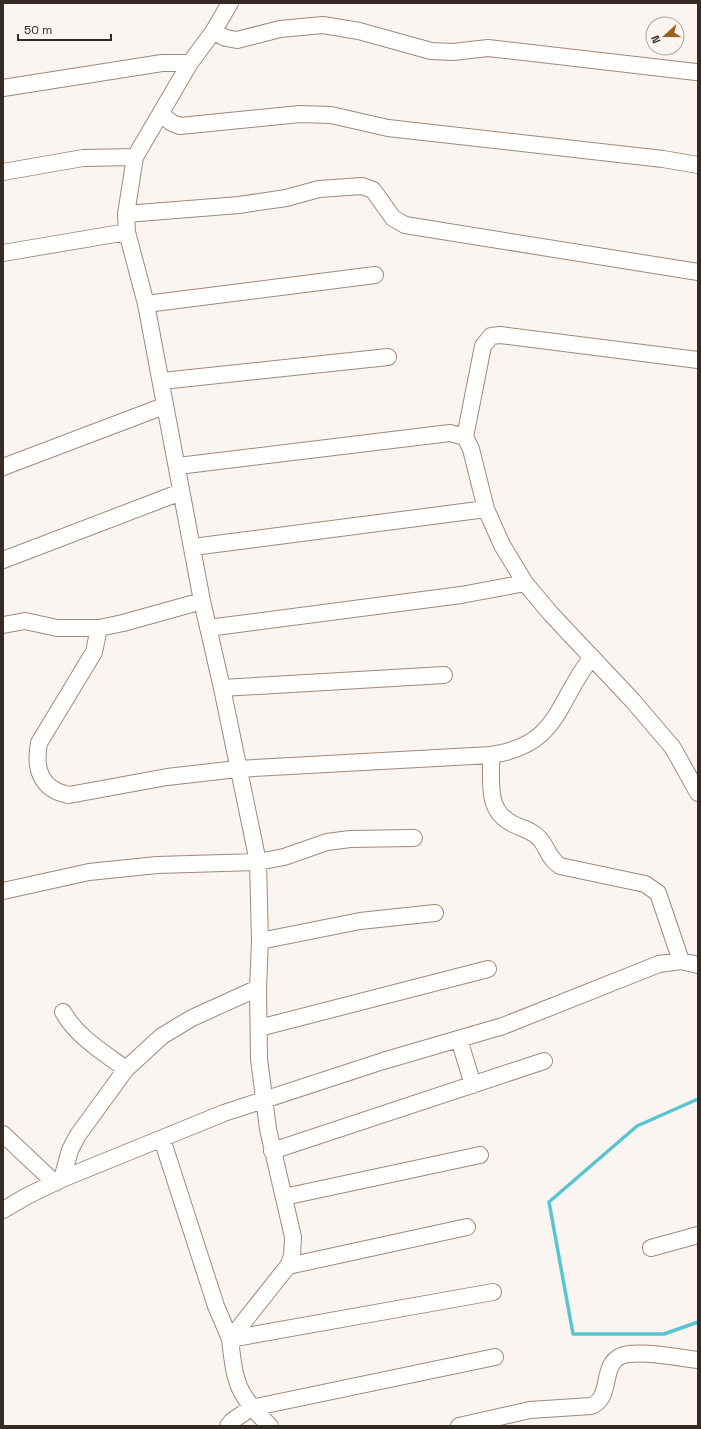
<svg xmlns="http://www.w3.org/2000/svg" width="701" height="1429" viewBox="0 0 701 1429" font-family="'Space Grotesk',sans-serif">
<rect width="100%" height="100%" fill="#fbf5f2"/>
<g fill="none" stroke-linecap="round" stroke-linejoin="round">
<path stroke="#59c5d2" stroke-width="3.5" d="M698,1099L637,1126L549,1202L573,1334H664L698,1322"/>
<defs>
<path id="minor" d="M230,3L213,32L190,63L135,157L126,214L127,232L146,304L202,601L222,688L258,862L260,941L258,988L259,1059L268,1129L293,1237L292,1256L288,1266L230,1339C235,1383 237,1395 270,1426
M213,32L226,38L237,40L280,29L323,25L359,31L431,51L453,52L488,48L696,72
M3,88L162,63H190
M160,114L172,123L180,126L300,114L331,115L388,128L663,159L698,165
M3,172L83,158L135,157
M126,214L239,205L286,198L319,189L362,186L373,190L393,218L405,225L698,272
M3,253L127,232
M146,304L375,275
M162,381L388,357
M465,437L483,346L491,336L500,335L698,360
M178,466L450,433L465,437L471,449L486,509L502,545L525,583L551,614L633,701L673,748L698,793
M3,467L164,406
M193,547L486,509
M3,560L181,492
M3,625L25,621L57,628H99L123,623L202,601
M99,628L94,652L39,743C34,769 41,790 69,795L167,777L237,769L491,755C560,745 556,702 592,657
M208,628L461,595L525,583
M222,688L444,675
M491,755C492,782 485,810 513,824C523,829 532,830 540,839C548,849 549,859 560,866L645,884L658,893L681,961
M3,891L89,872L157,865L258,862L284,857L327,842L350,839L414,838
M260,941L360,921L435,913
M63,1012C77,1037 104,1053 126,1069
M259,1028L488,969
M459,1039L473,1085
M3,1134L55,1183
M162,1139L216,1306L230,1339L493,1292
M272,1151L544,1061
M62,1179L70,1150L78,1135L126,1069L162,1036L192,1018L258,988
M284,1197L480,1155
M3,1210L27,1196L62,1179L224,1113L383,1061L503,1026L659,964L681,961L698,965
M651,1248L698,1235
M288,1266L467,1227
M228,1426L232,1421L251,1408L495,1357
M459,1426L530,1410L591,1406C613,1398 600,1365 621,1356C636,1349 680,1358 698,1360"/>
</defs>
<use href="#minor" stroke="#a18979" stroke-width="18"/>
<use href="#minor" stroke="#fff" stroke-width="16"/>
</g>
<rect width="701" height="1429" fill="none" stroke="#352b24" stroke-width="8"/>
<g transform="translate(665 36) rotate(249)"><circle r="19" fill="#fbf5f2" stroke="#aca4a0"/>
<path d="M0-3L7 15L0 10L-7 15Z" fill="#9b621f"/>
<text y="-6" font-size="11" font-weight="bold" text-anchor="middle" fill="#352b24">N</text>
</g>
<path d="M18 34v6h93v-6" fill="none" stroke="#352b24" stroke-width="2"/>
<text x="24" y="34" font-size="12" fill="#352b24" stroke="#fbf5f2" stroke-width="3" paint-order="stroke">50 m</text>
</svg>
